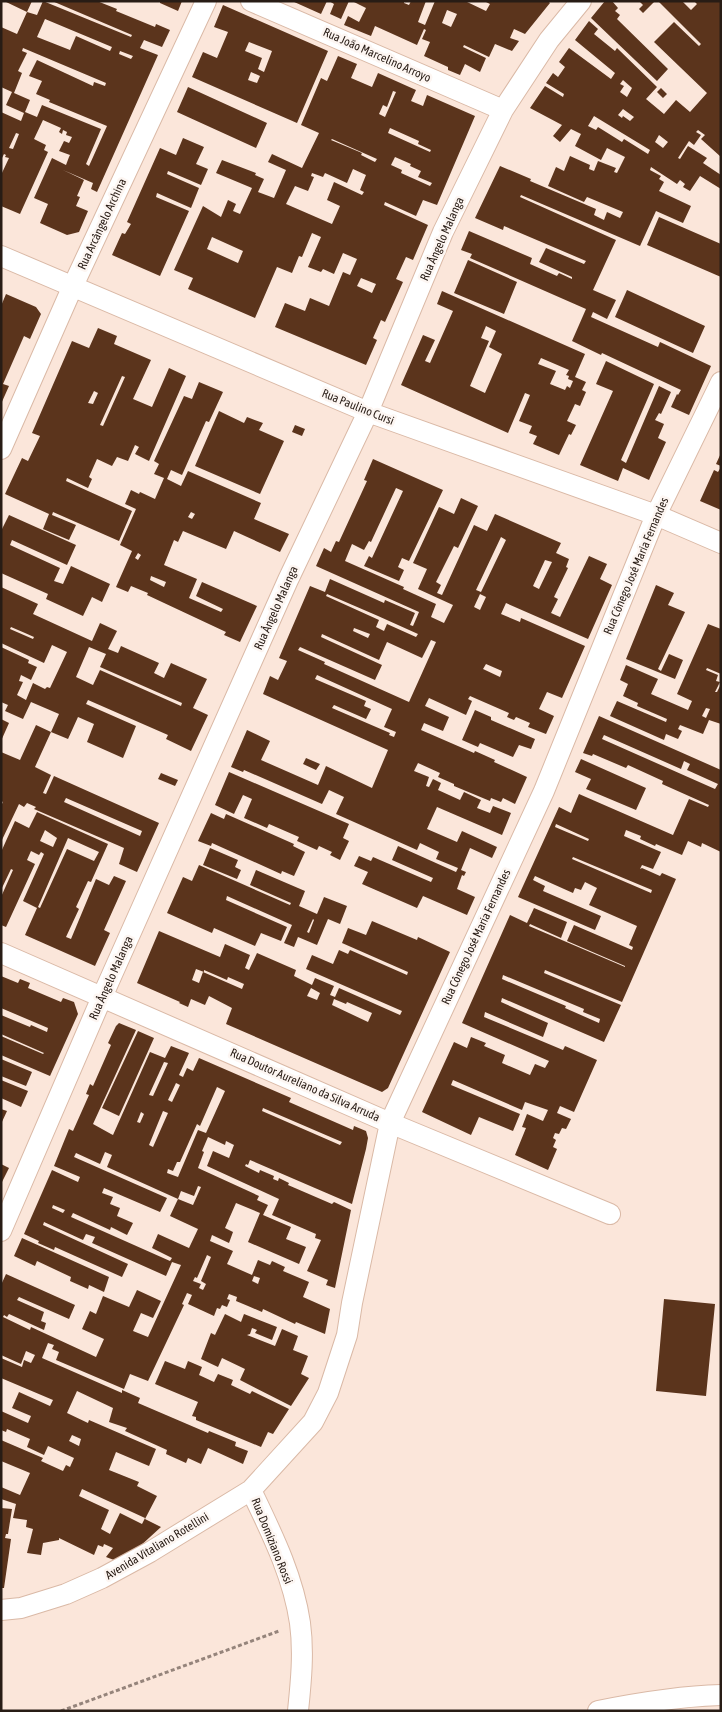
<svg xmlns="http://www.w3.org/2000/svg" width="722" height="1712" viewBox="0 0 722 1712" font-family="'Asap Condensed',sans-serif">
<rect width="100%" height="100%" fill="#fbe6da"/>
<path fill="#5b341c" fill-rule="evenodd" d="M4,1H32L27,12Z
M43,1L131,37L132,35L52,1H97L117,9L116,11L155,27L156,24L170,30L162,47L144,40L140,48L158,55L97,192L91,189L93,183L63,170L84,180L77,196L80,197L76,206L88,211L79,232L67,235L40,223L48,204L34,198L52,158L66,165L69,157L70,155L59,151L64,141L69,143L72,137L66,135L67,132L63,130L62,134L59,132L61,128L43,120L34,139L46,145L44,150L48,152L20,214L1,206V175L9,158L5,157L6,155L4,154L1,160V112L21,121L24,113L6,105L12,92L1,87V27L17,34L27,12L37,15ZM45,19L112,47L110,51L76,36L70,50L37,37ZM23,48L106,83L105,86L94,82L93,86L37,60L29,76L42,81L36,94L50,100L49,102L107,126L89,166L86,164L101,129L42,105L37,117L25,112L30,100L14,93L22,73L18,71L27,53L22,51ZM120,51L133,56L131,59L119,54ZM16,133L19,134L13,149L9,148Z
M160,1H182L178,11L160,3Z
M292,1H327L321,14Z
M329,1H349L341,19L330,14L334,4Z
M352,1H404V3L409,5L411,1H426L418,22L425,25L435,1H465L486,11L490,4L484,1H548L550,3L525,34L514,29L510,38L519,41L512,51L495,44L489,57L464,45L463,47L486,58L480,72L465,64L460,75L448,70V67L424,56L430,42L422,39L426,30L424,29L417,45L375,26L371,36L344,25L348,16L359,22L366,8ZM447,10L457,14L451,27L442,23Z
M605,1H612L618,8L615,11L620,15L617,19L668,69L657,81L591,18Z
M639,1H655L643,13L639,9L643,5Z
M658,1H682L691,10L697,4L694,1H721V157L701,139L705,135L698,130L696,132L701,135L694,145L689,141L678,158L680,159L688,146L707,158L703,163L721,175V189L700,176L690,191L683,187L685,184L680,180L677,184L651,167L650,170L661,176L659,179L664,182L659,191L691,206L683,223L656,211L640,246L521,195L520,197L616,240L593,290L616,300L607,319L593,312L591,317L658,347L660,342L711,366L689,415L671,407L677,394L678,395L681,390L602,353L601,355L572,341L586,309L470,258L472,254L461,250L469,231L532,258L530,264L557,276L559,273L572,279V277L539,262L546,248L584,264L586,261L504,226L503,230L475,218L500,166L531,179L530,181L596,209L594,215L604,220L607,212L620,218L623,212L587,197L584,202L548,186L556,167L564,171L570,156L590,165L589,169L594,171L598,161L616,168L614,172L617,173L625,157L607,148L601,160L575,146L581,134L571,129L560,142L553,136L562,125L530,108L545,86L563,97L564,94L546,83L553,73L558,77L565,67L559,62L569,48L611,79L615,73L575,40L589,21L598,29L594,34L615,51L617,48L657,87L646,99L664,114L676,100L690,112L707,93L654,42L674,22L699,46L701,44ZM623,80L632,88L627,97L620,92L624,86L620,84ZM623,109L634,117L630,121L623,116L622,118L618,115ZM594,116L650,150L648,154L624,139L622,142L598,127L596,130L588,126ZM659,135L668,142L663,148L655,142Z
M223,5L328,51L297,123L192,77L203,52L217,58L228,32L214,27ZM249,42L272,51L264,72L258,69L262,58L245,51ZM251,72L260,76L257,83L248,80Z
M338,56L357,64L351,78L372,87L378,73L416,90L411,101L423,106L427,95L475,116L437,205L423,200L416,216L385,202L384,205L428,225L413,260L406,257L396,279L403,282L385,322L381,320L373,338L377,340L366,365L275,327L285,303L305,311L310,298L329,306L343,272L350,275L357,259L343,253L334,274L323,269L321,272L308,267L321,237L312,233L302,257L299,256L292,273L277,267L255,318L188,289L193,278L174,270L203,206L221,217L228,200L236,204L233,211L240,214L252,188L216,173L222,160L256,173L255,175L264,179L258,192L274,198L286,170L268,162L272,154L302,168L319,133L301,125L321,78L327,81ZM393,91L396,92L385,117L379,114L383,105L387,107ZM390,128L419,141L418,144L431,150L430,152L388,133ZM332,139L377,159L375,162L361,155L362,153L331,140ZM395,157L411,164L410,166L421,171L418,177L432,183L430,186L401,173L402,170L391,165ZM353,169L366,175L360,190L364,192L362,195L334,182L327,200L340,206L332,224L286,204L295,186L308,191L314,177L311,176L312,173L323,177L325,173L347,183ZM212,237L243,251L238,263L207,249ZM361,278L376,284L372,293L357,286Z
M188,87L267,123L256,148L177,112Z
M661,88L667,94L663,98L657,92Z
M183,138L204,147L196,164L208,169L201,185L168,171L167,174L199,188L191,208L157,193L156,197L189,211L160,276L112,255L122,233L125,234L131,224L127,222L160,148L176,155Z
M659,217L721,244V277L647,245Z
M468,260L517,282L504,314L454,293Z
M627,290L705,326L693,353L615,317Z
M442,291L585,354L575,377L586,382L582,390L586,392L580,406L575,404L567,421L576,425L571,435L569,434L559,455L533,444L537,436L529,433L532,426L519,421L530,395L525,393L508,433L401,385L423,335L435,340L425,361L430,363L453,311L437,304ZM486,326L496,331L489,347L502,354L485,393L470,386L489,341L481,338ZM541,358L569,370L566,375L569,376L568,379L573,381L570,388L567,386L565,390L550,384L556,371L538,364Z
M6,294L36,307L41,314L30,339L24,336L3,384L9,386L1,404V306Z
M98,328L117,336L114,344L151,360L133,399L152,407L169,368L186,376L149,461L135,454L139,447L135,445L128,461L117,457L112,466L97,459L89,477L92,479L88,488L67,478L66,481L132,511L119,541L53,512L52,515L76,525L69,540L43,529L49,514L5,494L22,458L28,461L40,436L32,433L72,341L89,348ZM122,376L125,377L103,426L100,425ZM94,391L98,393L93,404L88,403Z
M606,361L654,384L621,460L626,463L659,386L671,392L661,414L659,413L655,420L664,424L658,438L666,442L649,480L623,468L618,481L580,465L613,391L596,384Z
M199,382L223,392L209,422L206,421L182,475L171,470L167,479L181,486L188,471L261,503L254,519L289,534L280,552L234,531L226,549L183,531L178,542L174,540L164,565L197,579L189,598L221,612L223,609L196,596L202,582L257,606L240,642L224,635L226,632L147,595L148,593L131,586L128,592L116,587L132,551L120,545L136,509L125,504L131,490L139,494L140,492L155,499L164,478L154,474L159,464L154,461L184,396L192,399ZM191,512L195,514L192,519L188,517ZM138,553L141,555L138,560L135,558ZM151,576L166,582L164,587L150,580Z
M219,411L244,423L247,417L263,423L259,430L284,441L260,494L195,466Z
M295,425L305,429L302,436L292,432Z
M721,453V466L716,464Z
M373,459L443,490L409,561L402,558L398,567L404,570L399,581L364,566L369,556L372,558L403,491L396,488L371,542L369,541L364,550L352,544L345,561L404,587L403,589L436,604L431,617L444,623L453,605L418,589L427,569L413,563L439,507L454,514L461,498L478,506L458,548L454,546L436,582L441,585L437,593L442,595L474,525L487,531L495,514L561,543L556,553L569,559L566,567L568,568L554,597L558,599L551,613L560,617L589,556L607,564L600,579L612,585L588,639L506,603L501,614L520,622L521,618L585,646L562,698L547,692L539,709L554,716L546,734L528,727L530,723L516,717L514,720L507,717L509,713L470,696L468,699L472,701L466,715L429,698L425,706L449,717L443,731L424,723L421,730L474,753L475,751L495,760L494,762L527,777L515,804L503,798L501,802L491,798L490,801L454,786V784L438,777L440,773L418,763L414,771L429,777L426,786L429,787L433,779L441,783L438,790L460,800L464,792L481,800L477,808L490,813L493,806L511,813L502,835L437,807L427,829L457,842L462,831L497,847L492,858L470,848L461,870L466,872L464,876L462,875L457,889L475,897L467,915L423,896L417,908L362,884L368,872L354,866L359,856L371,861L373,857L431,882L433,878L392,860L398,846L456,872L458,868L436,859L439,852L420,843L417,850L336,814L344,797L329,790L322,804L244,770L243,772L231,767L247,730L270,741L261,760L318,785L326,766L372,788L388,750L263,694L270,676L278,680L287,661L279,658L310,586L325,592L330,579L384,603L385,600L415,613L410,625L413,626L419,612L316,566L324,548L331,552L336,541L339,542L367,481L364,480ZM501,537L506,540L481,592L476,590ZM545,560L552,562L539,589L533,586ZM327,594L378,616L418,634L416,637L387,624L384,631L376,627L379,620L326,596ZM480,594L486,597L480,610L474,607ZM354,628L370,634L368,638L353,631ZM322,634L379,660L387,642L422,658L431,640L436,642L409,702L324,664L325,662L298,650L300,647L375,680L382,665L321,637ZM486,664L502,671L500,677L483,669ZM317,675L392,709L384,727L396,732L394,737L389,735L390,733L332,708L334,705L366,719L371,709L364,706L366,701L315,679Z
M721,467V510L700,501L714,470L718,472Z
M9,515L76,545L67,565L12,540L10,545L60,568L54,581L63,584L71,566L110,584L102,602L92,597L83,616L46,599L48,594L1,573V531Z
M656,585L674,593L668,605L685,612L658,669L661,671L669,654L683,660L675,679L626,659Z
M1,587L38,604L33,614L92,641L100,623L117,631L108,649L118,653L121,646L159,663L154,673L164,678L171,663L207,679L193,708L208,715L191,751L166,739L168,735L88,700L86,704L136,726L123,758L87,742L94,724L78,717L68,739L51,732L59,714L31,702L23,719L5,711L8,705L1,702V647L29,660L28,663L37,667L31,680L21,675L19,681L23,682L17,695L26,700L33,683L45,689L47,687L50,688L67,652L52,645L44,663L1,643ZM11,627L25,633L34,637L33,639L10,629ZM89,647L106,654L100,667L182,703L181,706L100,670L93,685L76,677Z
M708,624L721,629V674L707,668L706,670L718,675L716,681L720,682L715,692H717L721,684V724L709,720L703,734L680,725L678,729L682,731L678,739L666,734L664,740L610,716L617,701L666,722L667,719L637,706L638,703L623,696L628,684L620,680L626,665L658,679L651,694L688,710L692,701L677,694ZM706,708L710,709L706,718L702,716Z
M475,710L491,717V720L535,739L531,749L519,745L513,757L480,743L478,747L462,740Z
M599,716L721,770V852L702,843L701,847L688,841L682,855L656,844L655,846L640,839L641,836L626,830L624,836L661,852L653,869L642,865L640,869L642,868L660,876L662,873L676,879L622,1002L545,970L544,973L621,1005L604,1042L502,998L501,1002L548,1023L543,1037L485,1012L484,1017L563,1050L565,1046L597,1060L574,1112L560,1106L557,1113L571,1119L566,1129L562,1128L559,1134L555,1133L553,1138L556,1140L553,1147L557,1149L548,1170L515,1155L526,1128L522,1127L527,1114L543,1121L548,1110L525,1102L522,1110L453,1080L451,1085L520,1114L513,1131L479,1117L471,1135L422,1112L454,1042L467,1048L471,1037L486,1043L484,1046L505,1055L502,1063L530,1075L535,1064L545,1068L549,1061L462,1023L510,915L527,923L534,908L567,922L561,938L530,924L529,926L625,967V966L567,941L574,925L632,950L633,947L629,945L637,926L589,905L597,888L585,882L581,890L575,888L573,893L535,876L533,880L545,886L543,891L601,916L595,930L518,897L559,807L571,813L579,794L673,835L689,799L708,807L709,805L662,784L663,781L628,765L626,768L593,754L592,756L583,753ZM604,735L681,769L684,761L690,764L687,770L718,784L715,789L602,739ZM556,824L589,839L588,841L555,827ZM573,857L652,890L651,893L572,859ZM503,975L584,1009L583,1012L600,1019L599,1023L565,1008L566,1006L502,979Z
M1,719L9,723L1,741Z
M36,725L51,732L35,767L51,775L43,793L46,794L54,776L159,823L137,872L119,864L124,848L34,809L36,807L27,803L24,807L19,804L1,842V806L3,802L1,801V752L20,760ZM66,798L142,831L140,836L64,802Z
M306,758L320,764L316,770L303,764Z
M581,759L646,788L636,810L586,789L591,779L575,772Z
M229,772L349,824L343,838L349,841L340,860L330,855L332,852L319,846L317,850L297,841L299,837L269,824L267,828L244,818L252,799L243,795L234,814L215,805Z
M161,773L178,780L175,786L158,779Z
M37,812L108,844L91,882L88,881L76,907L79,909L66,937L71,939L96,879L109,885L114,876L126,881L104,930L110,933L95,966L25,935L37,908L23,901L44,854L41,852L39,855L31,851L27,860L35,864L6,927L1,925V897L13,870L11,869L1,890V852L15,821L29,828ZM45,830L57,838L53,847L40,841ZM68,838L99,852L94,861L67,849L40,908L38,907Z
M211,813L224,819L226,814L294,844L293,846L305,852L294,876L282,871L281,874L212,843L211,846L198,841Z
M210,848L238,860L235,867L241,870L237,879L203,865Z
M199,865L290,905L291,903L250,885L256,870L305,891L299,906L317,914L324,897L347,906L340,924L328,919L317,945L298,937L294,947L284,943L292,925L227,896L226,900L287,927L281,941L261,933L255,946L214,928L212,933L167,913L183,877L192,881ZM313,919L314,920L309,933L307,932Z
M372,921L417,940L418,937L450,952L388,1088L382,1092L226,1024L232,1008L209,996L205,1005L191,999L188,1007L179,1003L180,1002L137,983L159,931L220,957L225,944L250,955L245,968L249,970L257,953L296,970L294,976L312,985L315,978L334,986L330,995L335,997L339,988L400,1015L402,1011L306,969L312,955L333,964L339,950L348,954L350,950L407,975L408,972L342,943L348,928L366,935ZM196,969L204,972V970L227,980L228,977L244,984L242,989L203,972L199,983L192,980ZM311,988L320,993L317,1000L307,996ZM334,999L346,1004L347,1002L372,1013L368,1022L332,1005Z
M1,976L18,983L20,979L30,983L28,988L61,1002L63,998L74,1002L78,1014L50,1076L1,1055V1036L43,1054L44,1053L1,1034V1015L30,1027L31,1025L47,1032L48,1028L1,1008Z
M119,1023L136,1030L93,1124L111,1134L113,1135L150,1052L165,1058L171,1046L189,1053L179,1075L183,1077L187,1068L193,1071L199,1058L291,1098L289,1102L353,1130L354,1126L366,1131L368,1138L366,1149L352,1204L250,1160L248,1165L246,1164L245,1166L259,1173L260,1170L274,1176L273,1179L278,1181L279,1178L289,1183L288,1185L332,1204L334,1202L351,1210L335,1288L326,1285L328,1280L307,1271L321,1240L315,1238L316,1234L272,1215L279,1199L207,1166L213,1151L229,1158L234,1145L226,1141L225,1145L208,1137L202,1151L204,1152L198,1168L259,1196L257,1200L268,1205L263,1215L291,1227L286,1239L306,1247L299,1264L248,1242L260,1213L236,1203L225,1228L233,1232L229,1243L212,1235L210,1241L233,1251L227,1264L252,1275L258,1260L270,1265L272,1261L285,1267L283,1271L309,1282L303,1297L330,1309L325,1334L296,1322L295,1324L263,1309L262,1312L248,1306L236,1301L237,1297L229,1294L227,1299L230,1300L227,1307L222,1305L220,1309L217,1308L214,1316L188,1304L192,1295L187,1293L182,1304L184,1305L148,1381L130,1374L124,1389L56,1360L59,1352L52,1349L54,1345L48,1343L42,1358L122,1393V1390L140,1398L138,1403L208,1433L209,1431L236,1442L235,1446L248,1451L243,1464L208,1448L201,1464L188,1458L186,1463L166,1454L167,1450L125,1431L127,1428L109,1422L113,1408L77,1391L67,1413L88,1423L89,1420L156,1449L149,1466L116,1452L109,1470L139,1482L137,1486L157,1496L145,1519L161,1527L138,1548L114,1560L106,1557L113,1548L104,1544L103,1547L98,1545L94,1555L59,1538V1540L43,1543L41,1555L27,1553L33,1529L26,1527L27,1520L13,1518L16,1504L1,1499V1487L20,1495L30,1473L1,1461V1440L43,1458L41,1461L63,1471L66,1465L70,1467L74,1458L48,1446L44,1455L27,1447L30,1439L7,1429L6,1432L1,1430V1411L28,1423L31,1416L12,1408L19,1392L50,1406L53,1400L1,1378V1358L22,1367L24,1360L31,1363L35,1355L26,1351L21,1364L1,1355V1285L6,1274L75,1305L69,1319L19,1297L17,1300L44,1312L41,1321L46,1323L44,1330L9,1314L7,1317L4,1315L3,1317L30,1330L31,1327L96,1357L104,1339L82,1329L90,1311L96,1314L103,1296L129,1307L137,1290L161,1301L153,1318L141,1313L133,1331L148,1337L181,1265L172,1262L166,1276L92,1243L95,1237L86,1234L83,1240L44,1222L43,1225L128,1264L122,1277L55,1247L54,1250L38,1243L39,1241L24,1234L52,1170L78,1182L80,1177L54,1166L69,1129L73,1131L89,1095L86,1094L90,1084L93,1086L111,1045L108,1043L116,1026ZM164,1062L168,1063L153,1096L149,1095ZM176,1083L180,1085L172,1102L168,1100ZM217,1087L225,1091L206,1133L198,1130L178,1177L167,1173L168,1169L173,1171L177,1162H180L197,1124L200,1126ZM263,1108L342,1142L340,1145L262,1111ZM163,1111L168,1113L153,1147L149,1145ZM141,1112L144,1114L140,1123L137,1122ZM105,1152L112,1155L107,1167L178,1199L181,1191L194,1196L198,1186L201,1187L193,1205L178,1199L170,1216L198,1229L189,1248L158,1234L152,1248L172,1258L170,1261L71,1217L73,1213L110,1230L111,1227L127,1235L133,1223L117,1216L120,1208L110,1204L113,1197L102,1193L104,1188L160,1212L167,1198L74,1157L76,1153L100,1164ZM53,1205L65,1210L63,1213L52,1208ZM207,1255L211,1257L201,1281L206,1284L203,1290L199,1288L201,1284L193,1281L195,1277L197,1278ZM254,1276L260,1278L258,1284L252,1281ZM72,1435L81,1439L79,1446L69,1441ZM82,1489L145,1518L142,1524L120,1513L110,1534L101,1529L109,1510L79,1496Z
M138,1031L154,1038L119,1116L102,1108Z
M1,1059L32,1072L26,1086L1,1076Z
M1,1080L28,1091L21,1107L1,1098Z
M1,1109L7,1111L1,1124Z
M1,1164L9,1168L1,1184Z
M22,1238L109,1277L104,1292L89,1285L88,1289L70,1281L71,1277L37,1261L35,1266L14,1256Z
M664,1299L715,1304L706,1396L656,1391Z
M225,1314L241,1322L244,1314L277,1327L272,1340L255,1333L257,1330L252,1328L250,1334L247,1335L275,1346L282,1329L298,1336L293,1350L308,1356L301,1374L309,1378L291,1406L240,1380L245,1369L222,1358L218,1367L201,1359L211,1333L215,1335Z
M165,1361L185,1369L188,1361L202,1367L199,1375L214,1382L218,1374L233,1380L231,1385L250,1394L252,1391L289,1409L273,1434L268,1432L261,1447L196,1420V1417L192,1416L198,1402L155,1384Z
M1,1508L12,1509L8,1534H6L5,1538L11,1539L4,1588H1Z"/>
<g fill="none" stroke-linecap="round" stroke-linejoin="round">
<defs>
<path id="street" d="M251,1L503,110
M1,256L368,412L656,515L721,543
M1,449L72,288L206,1
M1,953L390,1123L610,1214
M1,1231L102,997L288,580L368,412L443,232L503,110L549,40L581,1
M251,1490C271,1532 293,1575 300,1623C304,1652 301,1682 298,1711
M1,1610L21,1608L66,1594L102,1578L150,1552L251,1490L313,1422L328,1393L347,1335L352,1303L390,1123L544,791L656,515L721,382
M598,1711C638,1703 680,1696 721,1695"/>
</defs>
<use href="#street" stroke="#dab9a6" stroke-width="22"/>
<path stroke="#95847b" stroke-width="3" stroke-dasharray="4 2.5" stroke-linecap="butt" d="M61,1711L279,1631"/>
<use href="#street" stroke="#fff" stroke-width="20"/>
</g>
<g text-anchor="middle" stroke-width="5" stroke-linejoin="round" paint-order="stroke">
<g font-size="12" fill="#281c15" stroke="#fdf6f2">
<text transform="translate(377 55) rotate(24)" y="4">Rua João Marcelino Arroyo</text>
<text transform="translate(102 224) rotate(-65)" y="4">Rua Arcângelo Archina</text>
<text transform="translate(442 239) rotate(-66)" y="4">Rua Ângelo Malanga</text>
<text transform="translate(358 407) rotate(22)" y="4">Rua Paulino Cursi</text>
<text transform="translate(636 566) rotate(-67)" y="4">Rua Cônego José Maria Fernandes</text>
<text transform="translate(276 608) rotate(-66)" y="4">Rua Ângelo Malanga</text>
<text transform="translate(476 937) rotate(-65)" y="4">Rua Cônego José Maria Fernandes</text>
<text transform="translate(111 978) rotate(-66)" y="4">Rua Ângelo Malanga</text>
<text transform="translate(305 1085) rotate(24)" y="4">Rua Doutor Aureliano da Silva Arruda</text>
<text transform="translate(272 1541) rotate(68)" y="4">Rua Domiziano Rossi</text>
<text transform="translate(157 1546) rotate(-31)" y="4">Avenida Vitaliano Rotellini</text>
</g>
</g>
<rect width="722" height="1712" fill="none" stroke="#281c15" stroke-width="5"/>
</svg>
